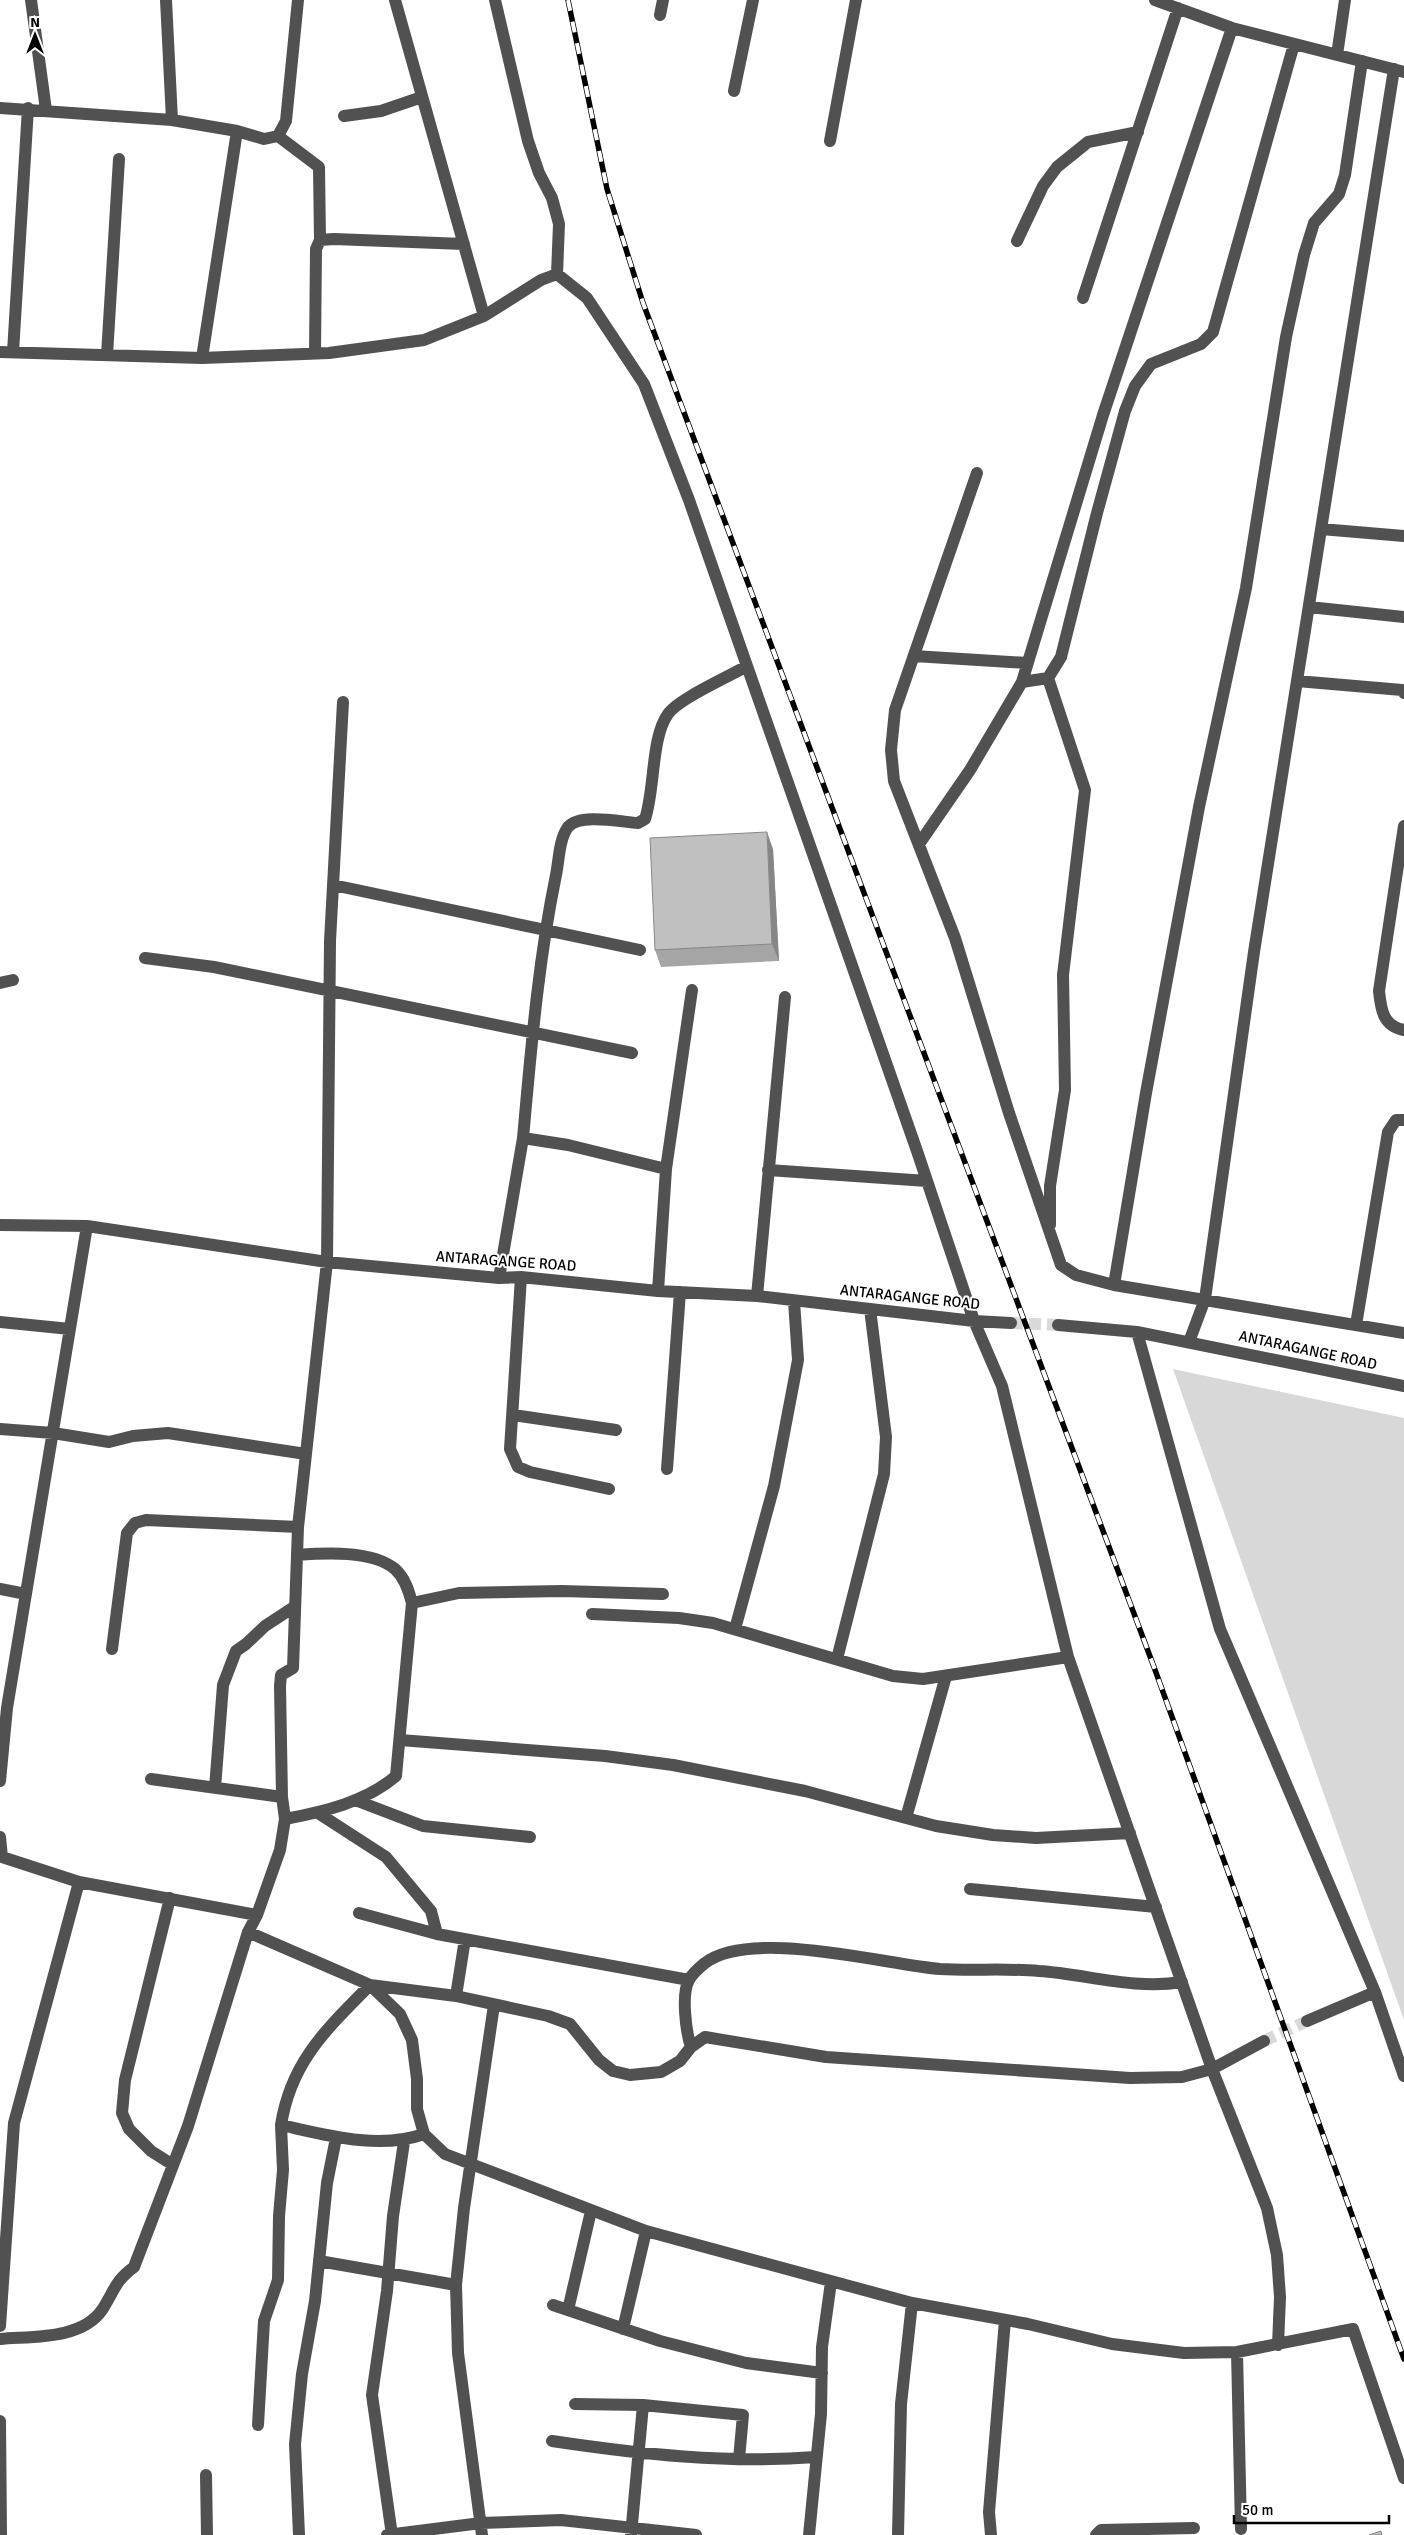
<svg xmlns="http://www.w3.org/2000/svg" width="1404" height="2535" viewBox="0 0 1404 2535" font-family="Signika,sans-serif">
<rect width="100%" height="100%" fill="#fff"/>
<path fill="#d8d8d8" d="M1173,1369L1404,1418V2020Z"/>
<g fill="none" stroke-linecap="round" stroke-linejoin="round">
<path stroke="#d9d9d9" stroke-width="12" stroke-dasharray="12 6" stroke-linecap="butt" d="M1011,1323L1058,1325
M1264,2041L1307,2021"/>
<path stroke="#515151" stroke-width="12" d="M31,0L46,110
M166,0L172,120
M395,0L484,316
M495,0L528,141L539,173L552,198L559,224L557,274
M1155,0L1232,28L1404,72
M660,15L663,0
M1337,55L1345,0
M734,91L753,0
M0,108L172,120L237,131L264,139L278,136L286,121L298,0
M344,116L381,111L422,97
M278,136L319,167L320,240
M830,141L856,0
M1017,241L1043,186L1057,167L1088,142L1138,132
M1083,298L1178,8
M0,352L202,358L329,353L424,340L484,316L541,280L557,274L587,298L644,384L689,500L747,666L917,1151L974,1321L1002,1386L1068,1657L1212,2069L1267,2208L1277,2255L1280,2297L1278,2345
M13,352L28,108
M315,353L316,249L320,240L334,239L464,244
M107,355L119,159
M202,358L237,131
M977,473L895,710L891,750L894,781L955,938L1009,1113L1061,1265L1076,1275L1114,1285L1404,1333
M1321,529L1404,536
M1309,607L1404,617
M914,656L1027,663
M1048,678L1085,790L1063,975L1065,1090L1050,1186V1225
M1297,681L1402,690L1404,693
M1022,682L1048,678L1061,657L1097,513L1125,411L1135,386L1151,364L1201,344L1213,332L1294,44
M1404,826L1379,991C1381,1010 1383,1026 1404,1030
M919,844L970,770L1022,682L1103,415L1232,28
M333,885L640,950
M145,958L214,967L632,1053
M0,983L13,980
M666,1169L692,990
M768,1170L927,1181
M0,1225L87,1226L327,1262L499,1278L521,1277L658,1291L757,1296L974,1321L1011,1323
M521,1277L510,1449L518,1467L530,1472L609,1489
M499,1278L523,1138
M1114,1285L1146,1093L1199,807L1246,588L1286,337L1304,255L1314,223L1339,194L1345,175L1362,61
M658,1291L666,1169L568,1145L523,1138C531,1050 538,962 556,875C559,861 559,839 568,827C580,813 621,822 638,823L645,819C655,790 651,737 668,714C678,699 730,676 747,666
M757,1296L785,997
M0,1322L70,1329
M1058,1325L1137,1332L1404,1386
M1356,1325L1388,1132L1396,1120H1404
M1137,1332L1220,1629L1375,1992L1404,2076
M1189,1342L1205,1299L1254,952L1394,69
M513,1415L616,1430
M0,1429L53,1433L109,1442L133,1436L168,1433L306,1454
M667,1469L680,1292
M0,1589L26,1594
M412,1603L459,1593L562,1591L663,1594
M592,1614L679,1618L713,1623L893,1676L923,1679L1068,1657
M735,1629L774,1486L798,1360L794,1301
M112,1649L127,1533L135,1523L146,1520L298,1527
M837,1659L884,1474L886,1437L870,1309
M400,1740L605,1756L673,1765L805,1791L936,1826L993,1835L1036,1838L1130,1833
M151,1779L282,1797
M0,1781L7,1708L87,1226
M215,1788L223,1685L236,1651L246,1644L265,1626L294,1607
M355,1800L423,1826L530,1837
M318,1813L386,1857L431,1911L437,1934
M906,1818L946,1676
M285,1819C323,1812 366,1802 396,1776L412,1603C409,1591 405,1578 395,1569C372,1550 325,1553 297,1555
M0,1837L2,1857L79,1882L14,2123L0,2326
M79,1882L257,1915
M970,1889L1156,1907
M170,1898L125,2080L122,2113L129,2129L151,2151L173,2165
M359,1913L437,1934L689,1980
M248,1932L370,1985L400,2014L412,2040L417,2079V2109L424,2134L445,2154L646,2231L912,2303L1028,2324L1112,2344L1184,2353L1237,2352L1353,2329L1404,2478
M456,1996L465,1939
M1307,2021L1375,1992
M691,2047C686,2032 681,1994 689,1980C692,1974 700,1967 705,1963C751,1928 883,1964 940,1969C973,1971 1006,1968 1039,1971C1086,1974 1134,1990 1182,1982
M281,2125C291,2061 327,2029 370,1985L456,1996L548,2016L570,2024L599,2060L613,2071L630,2075L661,2072L680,2061L691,2047L705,2037L826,2057L1130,2078L1182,2077L1212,2069L1264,2041
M319,2261L456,2285
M553,2305L660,2341L746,2363L822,2373
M568,2310L591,2211
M623,2329L646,2231
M0,2339C32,2336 81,2340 102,2310C115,2290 114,2282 134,2267L188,2126L248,1932L257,1915L280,1850L285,1819L282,1797L280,1686L281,1675L293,1668L298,1527L327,1262L330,941L343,702
M1237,2352L1241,2529
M575,2404L643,2405L743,2415L739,2459
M0,2421L1,2535
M258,2425L264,2321L278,2280L279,2216L283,2170L281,2125C326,2135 379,2150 424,2134
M552,2441C639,2454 728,2464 816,2457
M206,2475L207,2535
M299,2535L295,2444L302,2374L315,2301L327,2183L336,2138
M387,2535L481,2523L561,2520L696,2535
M392,2535L372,2395L387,2291L393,2216L404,2142
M482,2535L458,2353L456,2285L464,2208L494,2005
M631,2535L643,2405
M809,2535L821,2414L822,2347L831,2282
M898,2535L901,2404L912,2303
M991,2535L989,2512L1005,2320
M1096,2535L1101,2530L1194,2528"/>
<defs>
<path id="rail" d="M568,0L607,189L643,303L1154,1667L1404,2359"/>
</defs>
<use href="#rail" stroke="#000" stroke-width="5.5"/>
<use href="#rail" stroke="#fff" stroke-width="4" stroke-dasharray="11" stroke-linecap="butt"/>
</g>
<path fill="#a5a5a5" d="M773,849L779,961L661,967L655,950Z"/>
<path fill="#868686" d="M767,832L773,849L779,961L772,944Z"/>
<path fill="#c0c0c0" stroke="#868686" d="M767,832L772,944L655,950L650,838Z
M1381,2531L1382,2535H1369Z"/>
<g text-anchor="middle" stroke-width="4" stroke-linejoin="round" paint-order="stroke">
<g font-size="15" fill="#000" stroke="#fff">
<text transform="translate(506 1261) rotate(4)" y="5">ANTARAGANGE ROAD</text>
<text transform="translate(910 1297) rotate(6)" y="5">ANTARAGANGE ROAD</text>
<text transform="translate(1308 1350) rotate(12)" y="5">ANTARAGANGE ROAD</text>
</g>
</g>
<g transform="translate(35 35)" stroke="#ffffff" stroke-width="4" paint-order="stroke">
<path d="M0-4L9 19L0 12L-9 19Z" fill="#000000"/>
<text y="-8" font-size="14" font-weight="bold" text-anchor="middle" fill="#000000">N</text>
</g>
<path d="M1234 2515v8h155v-8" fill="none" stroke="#000000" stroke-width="2.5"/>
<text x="1242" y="2515" font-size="15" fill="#000000" stroke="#ffffff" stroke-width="4" paint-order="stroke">50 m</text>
</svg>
